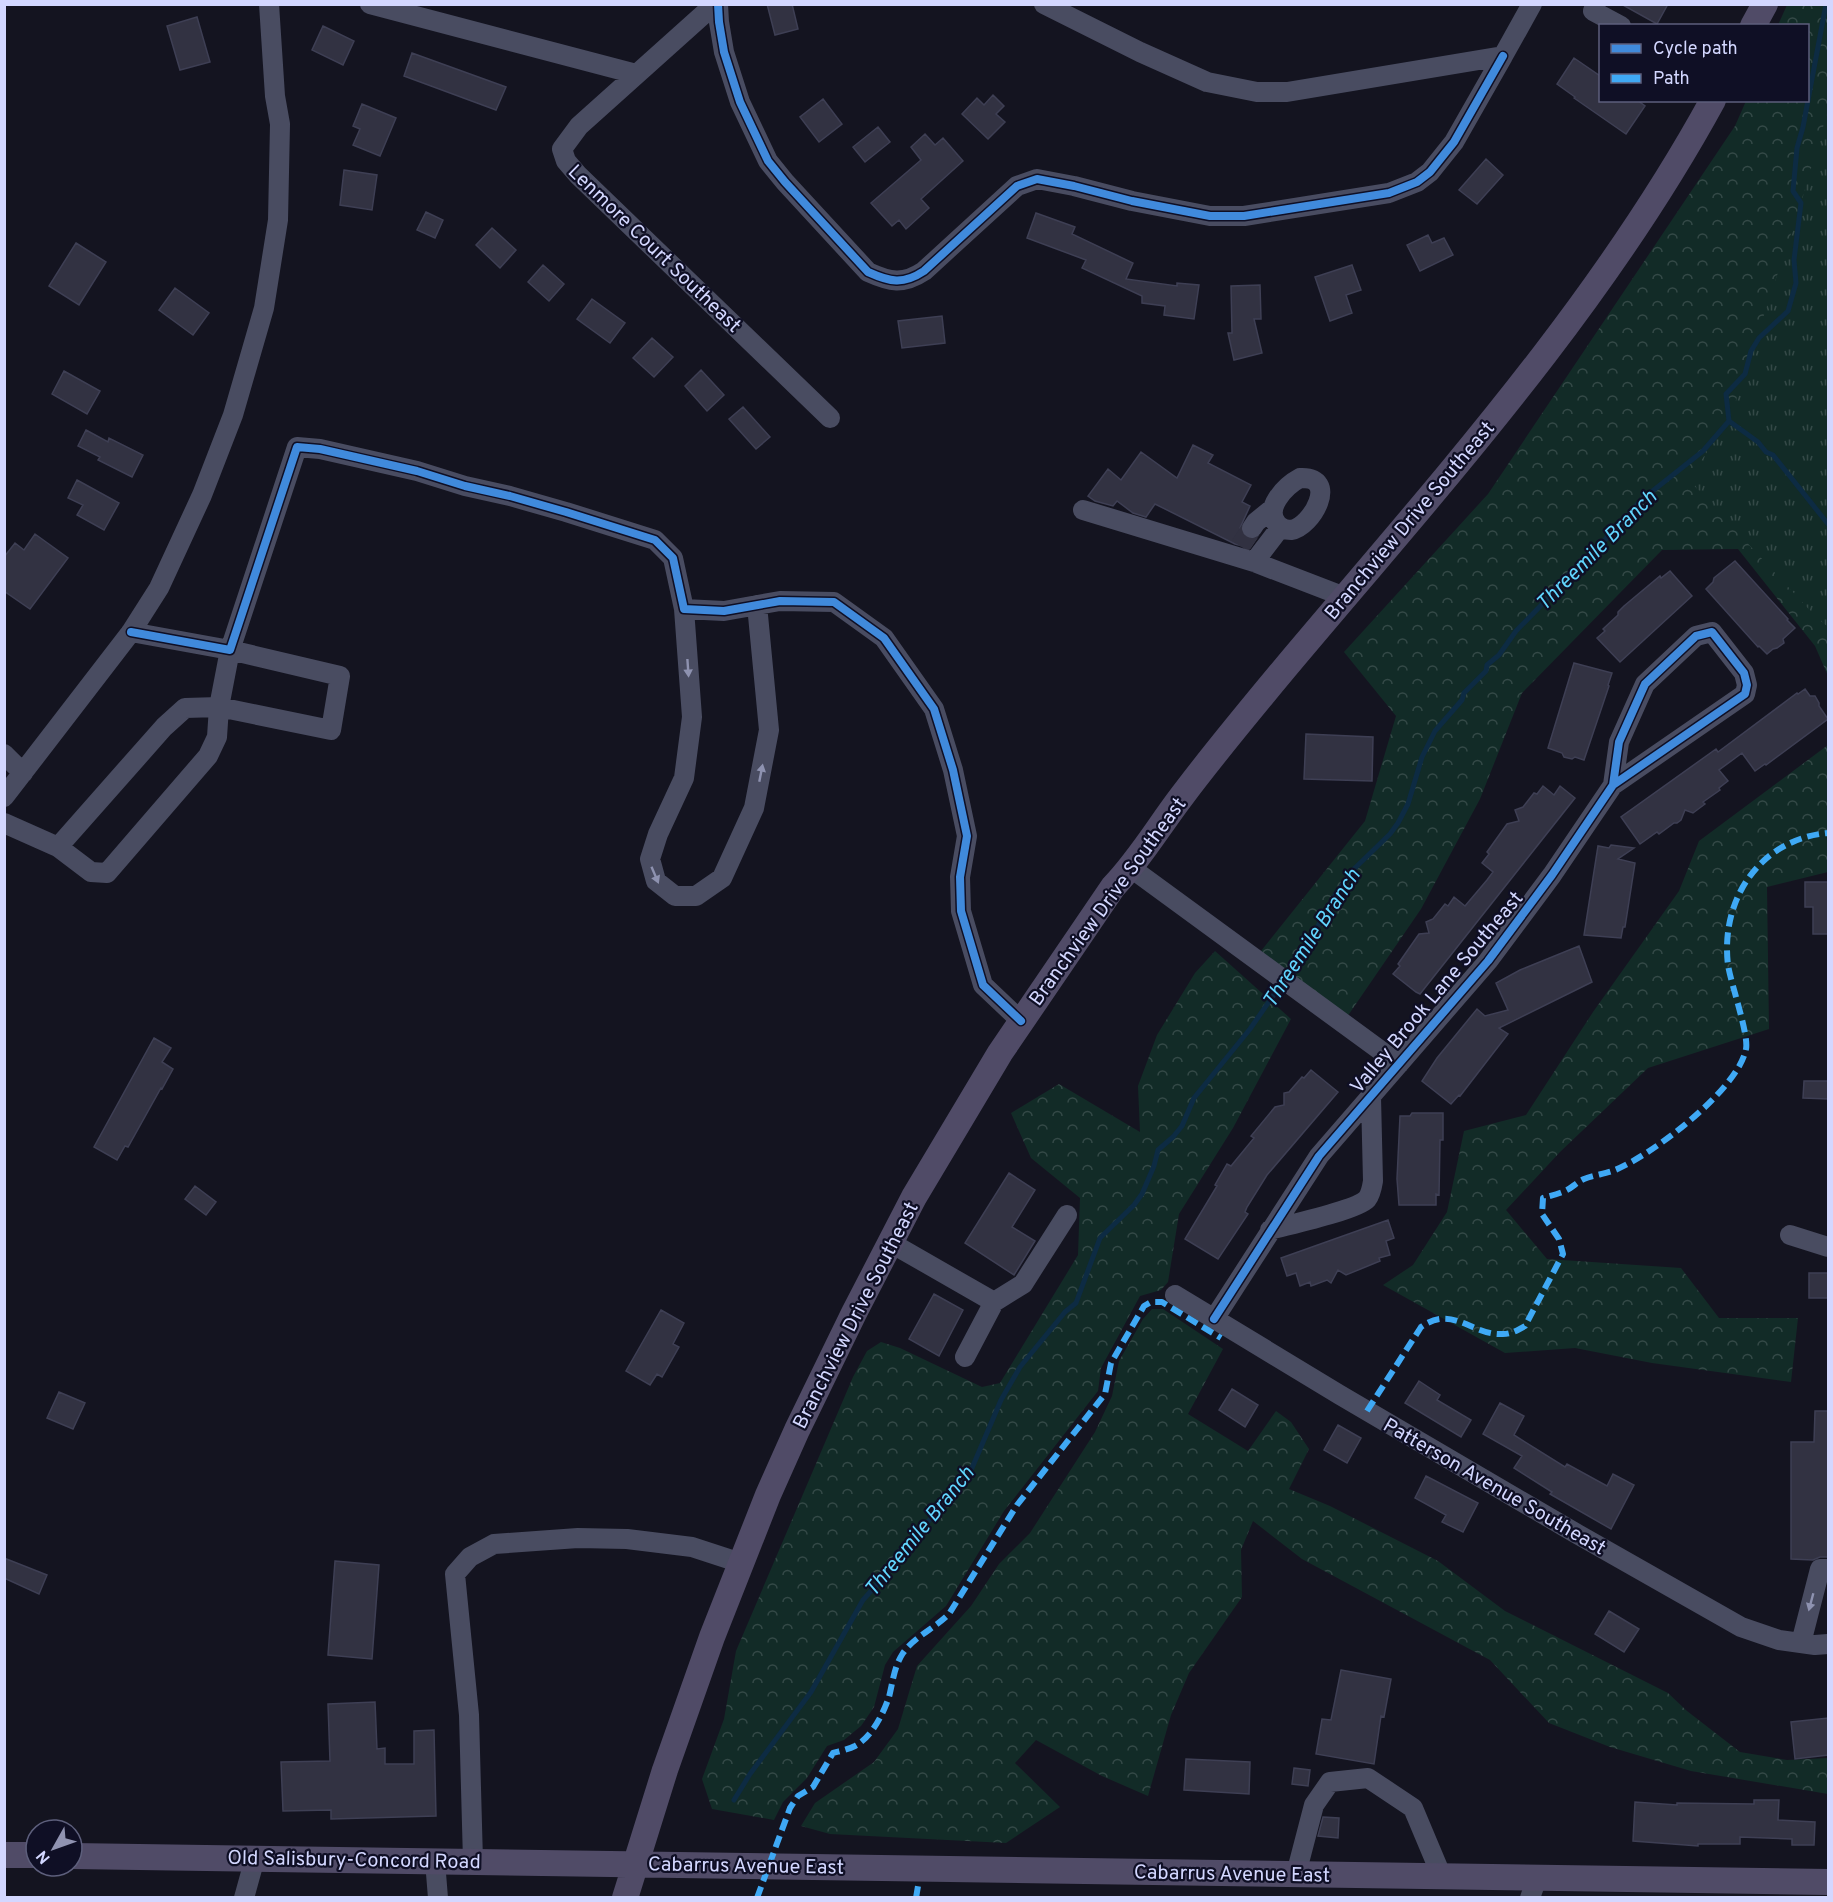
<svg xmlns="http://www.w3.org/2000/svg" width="1833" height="1902" viewBox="0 0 1833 1902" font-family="Overpass,sans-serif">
<defs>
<pattern id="forest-crowns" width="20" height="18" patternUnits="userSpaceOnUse" patternTransform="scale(1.5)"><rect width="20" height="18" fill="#122b27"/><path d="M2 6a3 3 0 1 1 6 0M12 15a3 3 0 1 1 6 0" fill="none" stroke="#344947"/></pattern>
<pattern id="park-tufts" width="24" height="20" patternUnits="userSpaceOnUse" patternTransform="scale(1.5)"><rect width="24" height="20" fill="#122b27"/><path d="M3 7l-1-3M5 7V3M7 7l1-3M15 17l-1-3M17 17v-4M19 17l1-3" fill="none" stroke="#344947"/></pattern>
</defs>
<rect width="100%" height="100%" fill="#141420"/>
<path fill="url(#forest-crowns)" d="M1787,5H1828V676L1815,646L1738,549L1662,550L1522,693L1480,799L1421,909L1347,1017L1261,951L1365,821L1396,716L1344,652L1488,494L1735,126L1746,101L1808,100V26L1778,25Z
M1828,745V872L1767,887L1769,1029L1648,1068L1560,1152L1506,1210L1547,1259L1681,1268L1719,1318H1798L1791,1382L1652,1363L1575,1348L1505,1353L1383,1285L1413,1265L1447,1212L1464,1131L1526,1115L1593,1012L1679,891L1699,841Z
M1215,951L1291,1019L1233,1128L1179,1214L1168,1282L1161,1290L1140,1296L1101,1368L1098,1391L1004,1511L946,1606L893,1652L885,1665L874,1707L861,1726L844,1740L827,1746L807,1778L783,1802L774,1820L712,1809L702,1779L724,1719L736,1651L853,1377L867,1351L881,1342L900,1348L982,1387L1000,1383L1078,1255L1080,1198L1031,1158L1011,1113L1059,1084L1140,1132L1138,1086L1157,1035L1195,973Z
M1152,1309H1163L1223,1349L1188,1414L1248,1451L1276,1411L1291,1422L1309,1449L1289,1489L1330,1506L1438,1561L1505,1611L1668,1693L1687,1711L1740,1752L1787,1760L1828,1758V1794L1691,1771L1610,1747L1549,1723L1490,1660L1302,1559L1253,1521L1241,1550L1242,1597L1189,1673L1171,1715L1148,1796L1102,1776L1036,1740L1015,1763L1060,1807L1006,1843L830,1834L801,1826L815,1803L874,1762L898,1729L917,1666L971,1606L999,1564L1030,1533L1095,1432L1112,1396L1119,1361L1143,1319Z"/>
<path fill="url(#park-tufts)" d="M1828,110V627L1816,617L1688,479L1729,421L1801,203Z"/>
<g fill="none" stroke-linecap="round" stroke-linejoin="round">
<path stroke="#0d2b43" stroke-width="5" d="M1729,421L1758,442L1766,452L1773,455L1828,524
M1287,976C1294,966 1301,949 1309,942L1337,892L1354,869L1390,834L1398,823L1408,804L1422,757L1435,731L1462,700L1464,693L1486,671L1487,665L1499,655L1516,631L1560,586L1567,576L1587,559L1590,552L1606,539L1609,532L1628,516L1640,501L1703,451L1729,421L1726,394L1745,374L1751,351L1759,338L1788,311L1796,283L1794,260L1801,203L1793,191L1797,148L1803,127L1826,4
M734,1800L750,1774L811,1692L863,1600L880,1581L898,1553L959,1489L972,1468L1001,1400L1020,1367L1065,1312L1076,1303L1100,1238L1134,1205L1142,1194L1154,1166L1158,1150L1173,1137L1182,1126L1194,1098L1250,1029L1282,983"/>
</g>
<path fill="#323242" stroke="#3e3f54" stroke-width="1.5" d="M767,4H792L798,29L775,35Z
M1621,4H1668L1657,24Z
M197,17L210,62L180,70L167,26Z
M323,26L354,41L343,65L312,50Z
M412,53L506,87L496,110L404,76Z
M1574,58L1600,76V100H1637L1645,106L1626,134L1574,98L1575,97L1557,84Z
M993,95L1004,106L996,114L1005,122L988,139L962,114L977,98L984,105Z
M823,99L842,124L819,142L800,117Z
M362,104L396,118L380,156L353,145L360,129L353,126Z
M878,127L890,142L865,162L853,147Z
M925,134L935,145L943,138L963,161L921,199L929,208L906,229L899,220L892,226L871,203L921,160L911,147Z
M1486,159L1503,175L1477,204L1459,190Z
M344,170L377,175L372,210L340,205Z
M426,212L443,220L435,238L417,230Z
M1036,213L1075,227L1072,234L1133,263L1126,279L1177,286V283L1199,285L1194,319L1164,315L1165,306L1142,303V296L1082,268L1086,260L1027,238Z
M492,228L516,250L500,268L476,245Z
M1428,235L1432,243L1444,238L1453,255L1420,271L1407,245Z
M76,243L106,262L79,305L49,286Z
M543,265L564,284L549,301L528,282Z
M1352,265L1361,290L1346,295L1352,313L1330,321L1315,277Z
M1260,285L1261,319H1254L1262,353L1234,360L1228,333H1232L1231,286Z
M175,288L209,313L193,335L159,310Z
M592,299L625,323L610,343L577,319Z
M942,316L945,343L902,348L898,321Z
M652,338L673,357L654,377L633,358Z
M701,370L724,395L707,411L685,386Z
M64,371L100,391L87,414L52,394Z
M743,407L770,437L756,449L729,419Z
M86,430L108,442L109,438L143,455L132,477L98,460L100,457L78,446Z
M1193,445L1213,455L1208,463L1251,485L1242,502L1250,506L1240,528L1245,538L1251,540L1256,539L1250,548L1235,544L1155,504L1146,517L1133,513L1117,501L1113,506L1095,501L1088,496L1108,469L1121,480L1141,452L1177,478Z
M77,480L119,503L104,530L77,515L83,505L68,498Z
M35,534L68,558L30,609L4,591V557L15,543L24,550Z
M1735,561L1788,619L1787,620L1795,628L1783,639L1784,643L1777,648L1773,649L1767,654L1759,646L1758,647L1706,589L1713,582L1714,578Z
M1670,571L1692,596L1620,662L1597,638L1605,631L1603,629L1618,615V612L1624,606L1660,576L1661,578Z
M1574,663L1612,673L1608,685L1609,686L1584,760L1575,757L1572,759L1564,757L1562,753L1548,748Z
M1805,689L1810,696H1815L1819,703V706L1828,719L1766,765L1765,764L1755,771L1742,753L1719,770L1728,781L1719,788L1720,790L1703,802L1705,804L1693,813L1685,810L1681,820L1677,823H1674L1659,834L1657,832L1640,844L1621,817L1716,749L1718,752L1797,693L1798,694Z
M1306,734L1373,737L1372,781L1304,779Z
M1543,786L1554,795L1560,786L1575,798L1420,994L1416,992L1393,974L1400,966L1398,964L1419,934L1429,933L1426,922L1433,919L1445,904L1448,906L1454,897L1465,906L1487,880L1493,872L1482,863L1489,854L1487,852L1507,824L1519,821L1515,810L1523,807L1534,793L1537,794Z
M1611,845L1634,848L1618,859L1635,863L1625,927H1623L1621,938L1584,935L1598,846L1609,848Z
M1805,882H1828V934H1813V907H1805Z
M1579,946L1592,982L1499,1028L1508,1034L1460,1096L1459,1095L1451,1104L1422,1081L1437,1058L1477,1009L1485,1016L1508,1010L1496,983L1520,970Z
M154,1038L171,1048L162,1062L173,1069L162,1089L161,1088L128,1147L125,1146L117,1160L94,1147Z
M1311,1070L1338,1092L1267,1175L1247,1207L1245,1212L1248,1214L1218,1259L1185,1239L1217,1186L1215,1185L1227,1164L1231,1166L1254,1138L1251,1136L1275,1107L1284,1105V1093L1289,1092L1302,1077L1304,1078Z
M1804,1081H1828V1099L1803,1098Z
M1412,1113H1443V1140H1440L1439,1195L1436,1194V1205H1399L1397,1179L1400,1116H1410Z
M1009,1173L1035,1190L1012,1227L1035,1241L1014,1275L965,1243Z
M195,1186L216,1202L206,1215L185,1199Z
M1388,1220L1394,1238L1386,1241L1390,1255L1379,1258L1380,1261L1346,1275L1338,1270L1331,1283L1327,1280L1311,1286L1310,1282L1300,1286L1296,1273L1287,1276L1281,1258Z
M1809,1273H1828V1298H1809Z
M934,1294L963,1310L939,1356L909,1339Z
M661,1310L684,1323L673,1344L679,1347L662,1377L657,1374L650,1385L626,1371Z
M1419,1381L1440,1395L1437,1400L1471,1420L1461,1437L1405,1403Z
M1232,1389L1258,1405L1245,1427L1219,1410Z
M59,1392L85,1403L73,1429L47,1418Z
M1500,1403L1524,1416L1514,1435L1565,1467L1567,1464L1607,1486L1613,1474L1634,1485L1611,1529L1550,1494L1552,1492L1514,1468L1522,1456L1483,1434Z
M1815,1411H1828V1557H1820L1813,1560L1791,1559V1442H1814Z
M1338,1425L1361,1438L1347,1463L1324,1450Z
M1426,1476L1478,1503L1463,1532L1442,1522L1446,1515L1415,1498Z
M4,1558L47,1575L39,1594L4,1578Z
M335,1561L379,1565L372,1659L328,1655Z
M1609,1611L1639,1629L1624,1652L1595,1634Z
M1341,1670L1391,1679L1384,1717L1381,1716L1374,1764L1316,1754L1322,1719L1331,1720Z
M375,1702L377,1749L385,1748V1764H414V1731L434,1730L436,1816L331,1819V1810L283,1811L281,1762L330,1761L328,1704Z
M1828,1718V1755L1795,1759L1791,1722Z
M1186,1759L1250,1762L1249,1794L1184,1790Z
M1294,1768L1310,1770L1308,1786L1292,1784Z
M1754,1800H1779L1778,1820L1815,1822L1814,1845H1792V1839L1740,1837V1844H1698V1846L1633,1841L1635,1802L1677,1805V1803L1754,1804Z
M1323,1817L1339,1818L1338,1838L1318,1836Z"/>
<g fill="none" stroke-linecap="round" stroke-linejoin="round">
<path stroke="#313141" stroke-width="20" stroke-dasharray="20 10" stroke-linecap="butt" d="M1240,546L1252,528"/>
<path stroke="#494c61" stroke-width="20" d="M370,4L636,74
M715,4L579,126L562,149L566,161L578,175L830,418
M718,4L719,22L724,52L740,102L768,161L785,182L868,272C890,282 903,285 924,271L1017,186L1037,179L1074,186L1132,201L1210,216H1244L1389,193L1417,182L1430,172L1454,142L1503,56
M1044,4L1140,52L1207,82L1257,92H1287L1503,56L1532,4
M1596,4L1593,11L1621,26
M1300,478C1340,476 1312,527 1291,530C1286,530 1281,528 1278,525C1262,510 1285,486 1300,478Z
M1083,510L1254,562L1345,597
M1252,528L1256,522L1272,509
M1254,562L1280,528
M684,609L692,717L684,778L658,834L650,859L656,881L675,896H696L722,878L754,808L769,730L757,605
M131,632L230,650L297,447L320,449L417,471L465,486L510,496L566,512L655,540L673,558L684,609L724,611L780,601L834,602L884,638L934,709L953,770L967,836L960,877L961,911L983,985L1021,1021
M4,754L23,773
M4,797L131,632L159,588L202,495L233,415L264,308L278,220L280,124L275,96L269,4
M4,823L58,847L164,727L185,708L219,707L230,650L340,676L331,730L219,707L217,737L208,756L107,873L91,872L58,847
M1131,868L1399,1064
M1270,1230C1288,1225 1357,1210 1367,1199C1371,1194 1372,1187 1373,1181L1371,1097
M1790,1235L1828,1247
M891,1243L994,1302
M1175,1295L1340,1395L1572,1531L1741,1627L1779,1640L1815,1645L1828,1644
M1214,1319L1319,1156L1488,961L1552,875L1613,785L1619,742L1645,684L1696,636L1712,632L1744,673L1747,685L1745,694L1613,785
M965,1357L994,1302L1023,1284L1067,1215
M1801,1643L1820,1569H1828
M435,1861L438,1898
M473,1861L469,1715L455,1574L470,1557L494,1544L578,1538L627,1539L692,1547L741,1563
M1296,1874L1314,1805L1330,1782L1368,1778L1413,1808L1442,1877
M244,1898L255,1858
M1530,1898L1537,1878"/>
<path stroke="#504b67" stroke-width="26" d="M1753,26L1765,4
M4,1855H36
M72,1856L1828,1882
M625,1898L665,1770L712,1637L768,1495L797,1430L854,1313L914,1197L1000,1053L1113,887C1140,859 1159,826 1182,796C1215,752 1250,710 1285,668C1437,487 1599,309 1713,100"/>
<path stroke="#3fa9f5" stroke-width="6" stroke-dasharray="12 6" stroke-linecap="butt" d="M1367,1411L1421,1327C1453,1304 1472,1336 1503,1334C1511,1334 1518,1330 1525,1326L1563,1254L1559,1239L1542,1214L1543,1198C1550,1196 1558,1194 1565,1191C1572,1188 1577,1182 1584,1179C1594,1175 1605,1174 1615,1170C1652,1155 1738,1090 1746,1049C1749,1035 1731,984 1728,965C1720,898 1761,839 1828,833
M757,1898L790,1808L798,1796L813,1787L833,1753C840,1751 849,1749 855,1746C872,1737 883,1714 889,1697C893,1681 894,1667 903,1653C914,1637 935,1628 949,1614L1017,1505L1105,1394L1111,1363L1144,1306L1151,1302H1162L1221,1338
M916,1898L918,1886"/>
<defs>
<path id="cycleway" d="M718,4L719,22L724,52L740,102L768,161L785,182L868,272C890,282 903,285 924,271L1017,186L1037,179L1074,186L1132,201L1210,216H1244L1389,193L1417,182L1430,172L1454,142L1503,56
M131,632L230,650L297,447L320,449L417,471L465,486L510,496L566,512L655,540L673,558L684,609L724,611L780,601L834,602L884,638L934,709L953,770L967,836L960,877L961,911L983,985L1021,1021
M1214,1319L1319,1156L1488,961L1552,875L1613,785L1619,742L1645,684L1696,636L1712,632L1744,673L1747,685L1745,694L1613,785"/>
</defs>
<use href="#cycleway" stroke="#0f0f25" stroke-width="11"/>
<use href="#cycleway" stroke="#408adc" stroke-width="8"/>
</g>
<defs><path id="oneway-solid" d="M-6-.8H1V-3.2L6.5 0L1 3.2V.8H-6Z" transform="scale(1.5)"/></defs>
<g fill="#8e92b0">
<use href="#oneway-solid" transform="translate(688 668) rotate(86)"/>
<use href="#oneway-solid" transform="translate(761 773) rotate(-79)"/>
<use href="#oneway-solid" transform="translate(655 875) rotate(67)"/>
<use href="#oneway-solid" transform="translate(1811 1602) rotate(105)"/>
</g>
<g text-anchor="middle" stroke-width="4.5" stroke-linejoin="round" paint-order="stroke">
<g font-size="20" fill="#d3d7ff" stroke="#0f0f25">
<text transform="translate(655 248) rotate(44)" y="7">Lenmore Court Southeast</text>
<text transform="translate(1409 520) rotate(-50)" y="7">Branchview Drive Southeast</text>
<text transform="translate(1107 901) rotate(-54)" y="7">Branchview Drive Southeast</text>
<text transform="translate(1436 992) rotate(-50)" y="7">Valley Brook Lane Southeast</text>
<text transform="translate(855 1315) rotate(-63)" y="7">Branchview Drive Southeast</text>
<text transform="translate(1495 1486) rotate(30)" y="7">Patterson Avenue Southeast</text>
<text transform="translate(354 1859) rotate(1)" y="7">Old Salisbury-Concord Road</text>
<text transform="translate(746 1865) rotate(1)" y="7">Cabarrus Avenue East</text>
<text transform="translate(1232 1873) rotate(1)" y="7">Cabarrus Avenue East</text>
</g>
<g font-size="21" font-style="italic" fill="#61d5fe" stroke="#0f0f25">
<text transform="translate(1596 550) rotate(-45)" y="7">Threemile Branch</text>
<text transform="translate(1311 938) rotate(-57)" y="7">Threemile Branch</text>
<text transform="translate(919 1531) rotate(-51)" y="7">Threemile Branch</text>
</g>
</g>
<rect width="1833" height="1902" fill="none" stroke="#d3d7ff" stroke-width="12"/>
<rect x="1599" y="24" width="210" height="78" fill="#0f0f25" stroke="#5d5f7c" stroke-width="1.5"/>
<rect x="1611" y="44" width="30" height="9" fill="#408adc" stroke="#5d5f7c" stroke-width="1.5"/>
<text x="1653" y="54" font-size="18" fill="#d3d7ff">Cycle path</text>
<rect x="1611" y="74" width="30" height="9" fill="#3fa9f5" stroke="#5d5f7c" stroke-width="1.5"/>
<text x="1653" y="84" font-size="18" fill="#d3d7ff">Path</text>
<g transform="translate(54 1848) rotate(230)"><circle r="28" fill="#0f0f25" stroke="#5d5f7c" stroke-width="1.5"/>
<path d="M0-4.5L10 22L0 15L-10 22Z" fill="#9093b1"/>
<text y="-9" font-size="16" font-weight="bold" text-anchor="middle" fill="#d3d7ff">N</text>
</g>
</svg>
